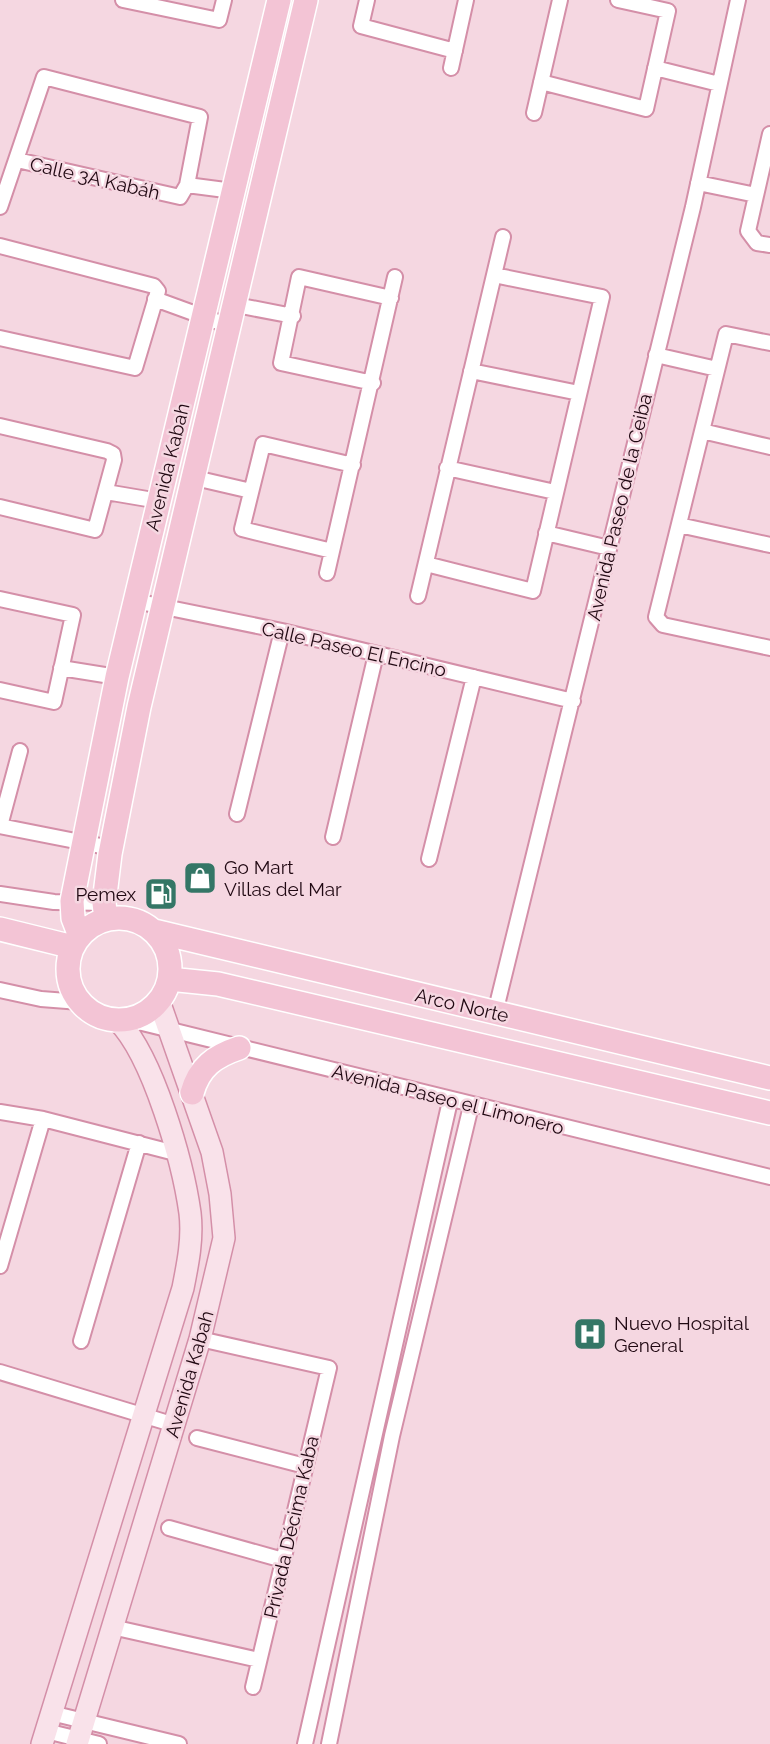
<svg xmlns="http://www.w3.org/2000/svg" width="770" height="1744" viewBox="0 0 770 1744" font-family="Raleway,sans-serif">
<rect width="100%" height="100%" fill="#f5d7e1"/>
<g fill="none" stroke-linecap="round" stroke-linejoin="round">
<defs>
<path id="street" d="M123,0L219,20L224,0
M367,0L361,26L455,51
M451,68L466,0
M655,68L719,84
M541,82L646,109L668,11L618,0
M534,113L560,0
M770,134L748,231L757,243L770,245
M698,183L756,195
M187,185L233,191
M0,207L44,77L200,117L187,185L180,197L17,160
M0,246L154,286L158,291L135,368L0,338
M155,299L229,326
M236,305L293,316
M770,343L726,334L656,617L663,625L770,648
M656,355L717,369
M471,371L579,393
M373,383L281,363L299,277L391,298
M0,426L107,451L113,454L114,460L95,530L0,507
M702,431L770,447
M447,468L555,492
M195,478L251,491
M106,492L159,501
M679,525L770,545
M546,533L609,548
M332,551L242,529L263,444L353,465
M426,564L533,591L602,297L494,275
M327,573L395,277
M418,596L503,237
M0,599L73,615L54,702L0,690
M135,601L282,631L573,701
M61,668L117,677
M237,814L282,631
M0,826L111,848
M0,826L20,751
M333,837L376,654
M429,859L474,677
M0,894L54,902L104,903
M0,990L41,999L80,1002
M495,1013L693,207L738,0
M126,1019L770,1177
M0,1112L43,1119L175,1153
M0,1266L43,1119
M200,1339L329,1368L253,1687
M81,1341L139,1143
M0,1372L175,1425
M197,1438L305,1466
M169,1528L283,1560
M112,1627L259,1660
M51,1713L179,1744
M46,1731L99,1744
M305,1744L450,1101
M329,1744L392,1436L471,1106"/>
<path id="secondary" d="M42,1744L183,1288C188,1263 193,1238 190,1213C183,1163 153,1055 117,1020
M77,1744L200,1339L224,1238L220,1194L212,1152L159,1001"/>
<path id="primary" d="M68 969a51 51 0 1 1 102 0a51 51 0 1 1-102 0Z
M106,919L104,903L110,854L139,707L306,0
M0,929L73,947
M154,931L770,1078
M80,936L73,918L72,901L117,677L279,0
M169,979L218,984L770,1113
M192,1093C199,1067 215,1056 239,1048"/>
</defs>
<use href="#street" stroke="#d48fa8" stroke-width="18"/>
<use href="#secondary" stroke="#d48fa8" stroke-width="24"/>
<use href="#primary" stroke="#fff" stroke-width="26"/>
<use href="#street" stroke="#fff" stroke-width="14"/>
<use href="#secondary" stroke="#f9e2ea" stroke-width="21"/>
<use href="#primary" stroke="#f3c4d5" stroke-width="23"/>
</g>
<defs>
<symbol id="shop-square" viewBox="-11 -11 22 22"><rect x="-9" y="-9" width="18" height="18" rx="4" fill="#347666" stroke="#f5d7e1"/><path d="M-5-2.5h2.3a2.7 3.5 0 0 1 5.4 0H5L5.5 6h-11ZM-1.5-2.5h3a1.5 2.3 0 0 0-3 0Z" fill="#fff"/></symbol>
<symbol id="fuel-square" viewBox="-11 -11 22 22"><rect x="-9" y="-9" width="18" height="18" rx="4" fill="#347666" stroke="#f5d7e1"/><path d="M-5.5-6h7V0h2V4h1.3V-2.5L3-4.5l.8-.8L6-3V5H2.5V1h-1V6h-7ZM-4.2-4.7v3.2H.2V-4.7Z" fill="#fff"/></symbol>
<symbol id="hospital-square" viewBox="-11 -11 22 22"><rect x="-9" y="-9" width="18" height="18" rx="4" fill="#347666" stroke="#f5d7e1"/><path d="M-5-5h3v3.5h4V-5h3V5h-3V1.5h-4V5h-3Z" fill="#fff"/></symbol>
</defs>
<g fill-rule="evenodd">
<use href="#shop-square" x="181" y="859" width="38" height="38"/>
<use href="#fuel-square" x="142" y="875" width="38" height="38"/>
<use href="#hospital-square" x="571" y="1315" width="38" height="38"/>
</g>
<g text-anchor="middle" stroke-width="5" stroke-linejoin="round" paint-order="stroke">
<g font-size="19" fill="#200812" stroke="#f5d7e1">
<text transform="translate(95 178) rotate(13)" y="7">Calle 3A Kabáh</text>
<text transform="translate(167 467) rotate(-76)" y="7">Avenida Kabah</text>
<text transform="translate(619 507) rotate(-77)" y="7">Avenida Paseo de la Ceiba</text>
<text transform="translate(354 649) rotate(13)" y="7">Calle Paseo El Encino</text>
<text transform="translate(462 1005) rotate(13)" y="7">Arco Norte</text>
<text transform="translate(448 1099) rotate(14)" y="7">Avenida Paseo el Limonero</text>
<text transform="translate(189 1374) rotate(-74)" y="7">Avenida Kabah</text>
<text transform="translate(291 1527) rotate(-77)" y="7">Privada Décima Kaba</text>
</g>
<g font-size="19" fill="#200812" stroke="#f5d7e1" text-anchor="start">
<text x="224" y="874">Go Mart<tspan x="224" dy="22">Villas del Mar</tspan></text>
<text x="136" y="901" text-anchor="end">Pemex</text>
<text x="614" y="1330">Nuevo Hospital<tspan x="614" dy="22">General</tspan></text>
</g>
</g>
</svg>
